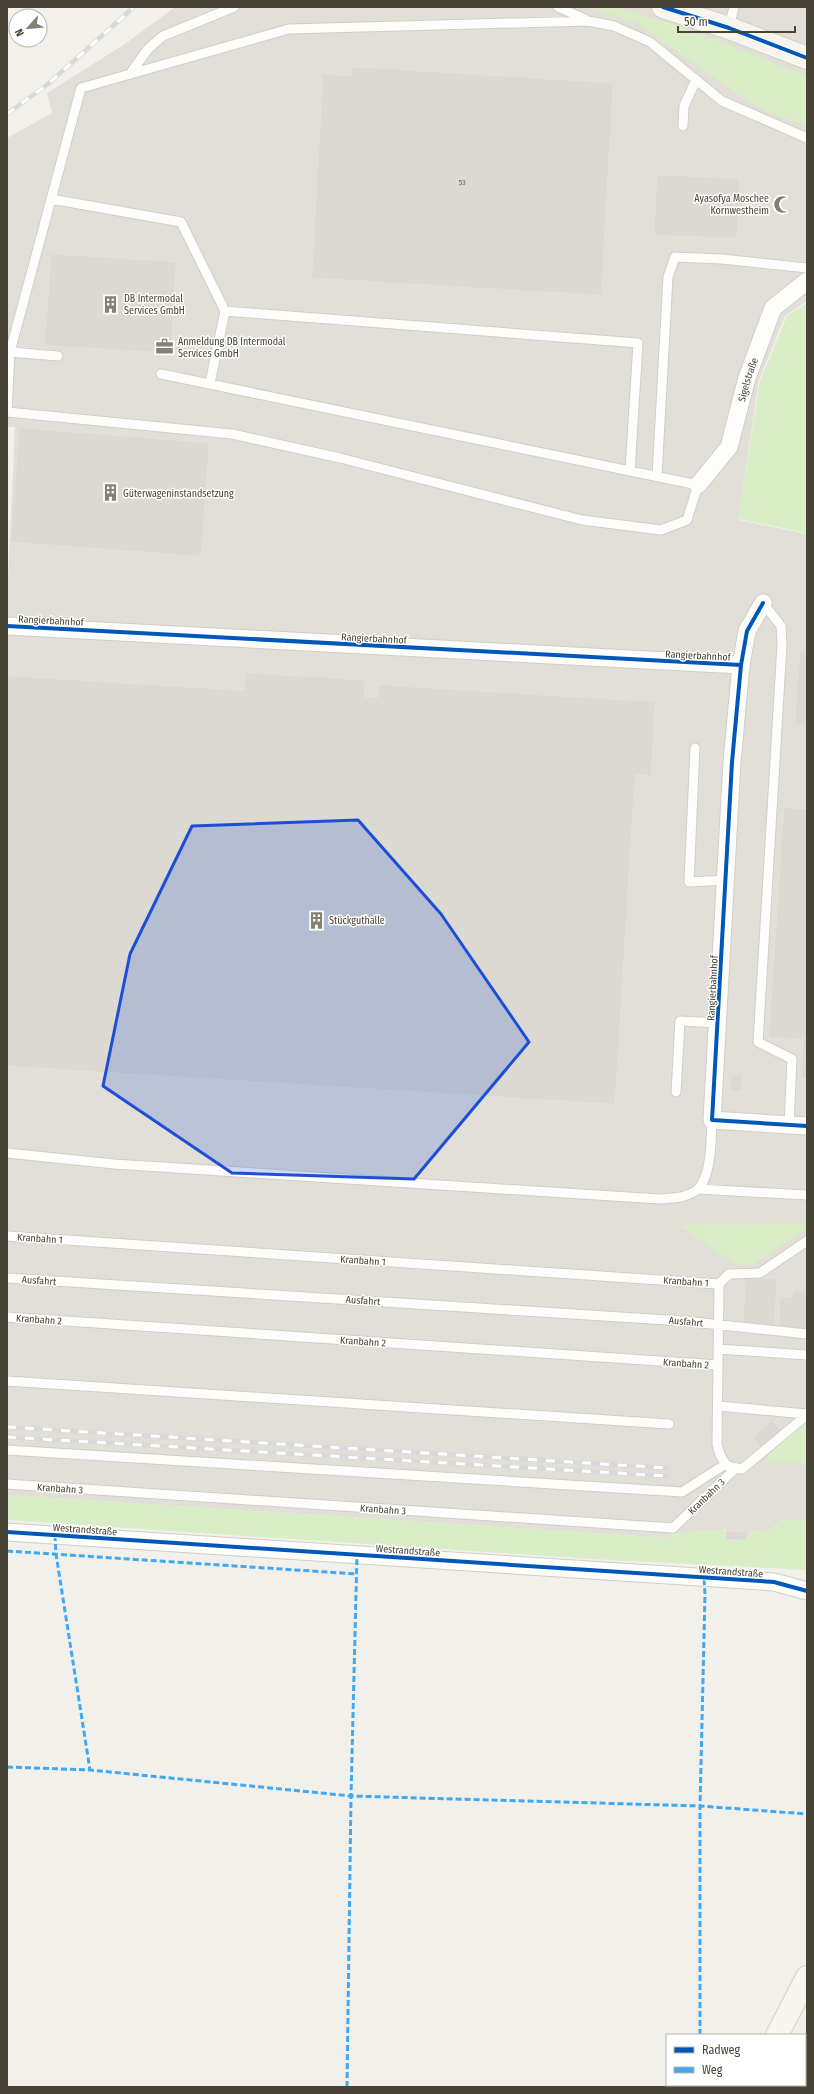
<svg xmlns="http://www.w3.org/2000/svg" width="814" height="2094" viewBox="0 0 814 2094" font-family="'Fira Sans Condensed',sans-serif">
<rect width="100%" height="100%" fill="#f2f0ea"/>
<path fill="#e2dfd8" d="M175,7H807V301L785,316L759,380L738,520L807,534V1424H803L769,1455L764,1463H807V1521L781,1520L769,1532L749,1531L748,1541L725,1540L726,1529L670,1534V1538L7,1495V599L15,427H7V138L52,113L47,93L125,44Z"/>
<path fill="#d9eec7" d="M589,7H616L678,26L807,76V126L765,111L745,99L637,23Z
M807,303V533L738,519L760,381L787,316Z
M807,1223V1228L754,1264H742L734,1263L679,1225Z
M804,1424H807V1463H764L769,1455Z
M7,1495L670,1538V1534L725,1529V1540L748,1541L749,1531L769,1532L781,1520L807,1521V1570L591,1559L7,1520Z"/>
<path fill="#e1dfda" d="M742,1075L807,1080V1109L740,1104Z
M807,1169V1199L779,1197Z"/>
<path fill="#dbd9d2" stroke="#dad8cf" d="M353,68L612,84L600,294L313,277L324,75L352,77Z
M658,176L738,180L736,237L655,234Z
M52,255L175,263L170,352L46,344Z
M20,429L208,444L200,555L12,541Z
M801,652H807V724L796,723Z
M247,674L364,681L363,698L379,699L380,686L654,703L650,774L634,773L614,1103L7,1065V677L246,692Z
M785,809L807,810V1007L805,1038L770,1036Z
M807,1007V1077H802Z
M732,1076H741V1090L731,1089Z
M747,1278L776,1280L773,1326L744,1324Z
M794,1293H807V1328L780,1327L781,1298H794Z
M772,1422L780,1431L762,1447L754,1437Z
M727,1532L745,1533V1539L727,1538Z"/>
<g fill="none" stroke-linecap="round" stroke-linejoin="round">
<defs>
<path id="service" d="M558,7L585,19
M729,28L734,7
M130,74L148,49L163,36L234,7
M683,126L684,106L696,80
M51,199L181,222L225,311
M58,356L10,352L81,88L289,29L588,21L614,26L650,42L722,101L807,138
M210,383L225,311L638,343L630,471
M7,411L10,352
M7,412L232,434L340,458L582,520L661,530L687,520L698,485L161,374
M657,476L668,277L675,257L722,259L807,268
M763,603L781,626L782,645L758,1042L792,1059L789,1125
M695,748L689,882L726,880
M676,1092L680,1021L718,1023
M7,1153L114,1164L659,1199C672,1198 688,1198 698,1189C712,1175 711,1139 712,1120
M698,1189L807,1195
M7,1236L719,1284
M807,1241L760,1273L729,1274L719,1284L717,1444L720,1455L727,1466L742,1469L807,1415
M7,1278L683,1321L807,1334
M7,1317L718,1365
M718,1349L807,1355
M7,1381L669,1424
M718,1406L807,1414
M7,1450L682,1492L726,1464
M7,1484L673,1528L736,1468"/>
<g id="minor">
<path id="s1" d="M698,485L729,447L747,378L773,308L807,281"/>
<path d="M763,603L747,631L741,665L732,762L712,1120L807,1126"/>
<path d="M7,626L741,665"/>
<path d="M7,1532L774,1582L807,1591"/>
</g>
<path id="secondary" d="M663,7L729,28L807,58
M777,2035L807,1977
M750,2087L752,2085"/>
</defs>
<use href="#service" stroke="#d0cec7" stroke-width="11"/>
<use href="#minor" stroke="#d0cec7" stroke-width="19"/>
<use href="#secondary" stroke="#d1d0c0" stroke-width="24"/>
<use href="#service" stroke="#fdfdfc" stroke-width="9"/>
<use href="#minor" stroke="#fdfdfc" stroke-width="17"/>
<use href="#secondary" stroke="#f7f6ee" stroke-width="22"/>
<defs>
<path id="rail" d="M7,114L48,84L134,7
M7,1427L667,1468
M7,1437L667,1476"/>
</defs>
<use href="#rail" stroke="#d9d9d8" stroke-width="4.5"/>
<use href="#rail" stroke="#fff" stroke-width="3" stroke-dasharray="9" stroke-linecap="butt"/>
<path stroke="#3fa9f5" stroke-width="3" stroke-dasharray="6 3" stroke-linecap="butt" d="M55,1535L56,1554L90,1770
M7,1551L357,1574
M7,1767L90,1770L351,1796L700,1806L807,1814
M700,2035V1806L705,1594L704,1578
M805,2069L807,2066
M347,2087L351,1796L357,1554
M700,2087V2085
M794,2087L796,2085"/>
<defs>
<path id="cycleway" d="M663,7L729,28L807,58
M763,603L747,631L741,665L732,762L712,1120L807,1126
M7,626L741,665
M7,1532L774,1582L807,1591"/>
</defs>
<use href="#cycleway" stroke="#fff" stroke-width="6"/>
<use href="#cycleway" stroke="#0057b8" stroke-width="4"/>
</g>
<path fill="#1d4ed8" fill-opacity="0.2" stroke="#1d4ed8" stroke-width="3" stroke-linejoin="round" d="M358,820L441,914L529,1042L414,1179L232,1173L103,1086L130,954L192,826Z"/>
<defs>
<symbol id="mosque-bare" viewBox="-9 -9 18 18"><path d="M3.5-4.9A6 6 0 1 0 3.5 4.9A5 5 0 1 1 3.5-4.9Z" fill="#848074" stroke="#fff" stroke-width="2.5" paint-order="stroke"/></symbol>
<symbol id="building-bare" viewBox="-9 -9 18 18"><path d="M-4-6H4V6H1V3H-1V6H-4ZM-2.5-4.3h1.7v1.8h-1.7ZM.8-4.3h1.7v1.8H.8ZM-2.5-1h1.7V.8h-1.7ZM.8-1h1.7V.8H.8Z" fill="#848074" stroke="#fff" stroke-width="2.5" paint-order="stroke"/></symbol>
<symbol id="office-bare" viewBox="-9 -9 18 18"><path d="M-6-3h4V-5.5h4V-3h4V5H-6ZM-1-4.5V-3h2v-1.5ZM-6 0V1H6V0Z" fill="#848074" stroke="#fff" stroke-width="2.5" paint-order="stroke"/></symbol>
</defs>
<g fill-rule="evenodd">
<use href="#mosque-bare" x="770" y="192" width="25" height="25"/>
<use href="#building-bare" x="98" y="292" width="25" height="25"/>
<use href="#office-bare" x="152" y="334" width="25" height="25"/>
<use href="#building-bare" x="98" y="480" width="25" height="25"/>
<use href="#building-bare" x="304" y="908" width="25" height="25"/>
</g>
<g text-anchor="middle" stroke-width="3" stroke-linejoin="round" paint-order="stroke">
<g font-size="8" fill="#6e6a5d">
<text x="462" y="185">53</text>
</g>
<g font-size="10" fill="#484435" stroke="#fff" text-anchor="start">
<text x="769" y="202" text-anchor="end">Ayasofya Moschee<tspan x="769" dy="12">Kornwestheim</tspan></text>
<text x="124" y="302">DB Intermodal<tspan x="124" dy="12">Services GmbH</tspan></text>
<text x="178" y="345">Anmeldung DB Intermodal<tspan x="178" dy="12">Services GmbH</tspan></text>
<text x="123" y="497">Güterwageninstandsetzung</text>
<text x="329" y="924">Stückguthalle</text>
</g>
<g font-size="10" fill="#484435" stroke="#fff">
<text dy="4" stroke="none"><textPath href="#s1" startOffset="119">Sigelstraße</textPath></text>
<text transform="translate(51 620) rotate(3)" y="4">Rangierbahnhof</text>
<text transform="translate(374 638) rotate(3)" y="4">Rangierbahnhof</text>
<text transform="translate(698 655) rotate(3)" y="4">Rangierbahnhof</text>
<text transform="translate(712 988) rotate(-87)" y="4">Rangierbahnhof</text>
<text transform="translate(40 1238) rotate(4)" y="4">Kranbahn 1</text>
<text transform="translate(363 1260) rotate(4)" y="4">Kranbahn 1</text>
<text transform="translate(39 1280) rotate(4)" y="4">Ausfahrt</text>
<text transform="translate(686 1281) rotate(4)" y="4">Kranbahn 1</text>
<text transform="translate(363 1300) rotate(4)" y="4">Ausfahrt</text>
<text transform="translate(39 1319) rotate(4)" y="4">Kranbahn 2</text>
<text transform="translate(686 1321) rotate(5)" y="4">Ausfahrt</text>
<text transform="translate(363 1341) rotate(4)" y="4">Kranbahn 2</text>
<text transform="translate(686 1363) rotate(4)" y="4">Kranbahn 2</text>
<text transform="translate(60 1488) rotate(4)" y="4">Kranbahn 3</text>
<text transform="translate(706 1496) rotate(-44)" y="4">Kranbahn 3</text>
<text transform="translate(383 1509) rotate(4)" y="4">Kranbahn 3</text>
<text transform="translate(85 1529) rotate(4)" y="4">Westrandstraße</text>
<text transform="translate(408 1550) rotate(4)" y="4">Westrandstraße</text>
<text transform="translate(731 1571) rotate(4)" y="4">Westrandstraße</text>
</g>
</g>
<rect width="814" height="2094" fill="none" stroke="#484435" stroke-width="16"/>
<rect x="666" y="2034" width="140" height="52" fill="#ffffff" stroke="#b6b4ae"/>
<rect x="674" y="2047" width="20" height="6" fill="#0057b8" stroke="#b6b4ae"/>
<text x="702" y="2054" font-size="12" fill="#484435">Radweg</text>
<rect x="674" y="2067" width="20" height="6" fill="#3fa9f5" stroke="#b6b4ae"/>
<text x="702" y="2074" font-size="12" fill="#484435">Weg</text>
<g transform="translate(28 28) rotate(243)"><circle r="19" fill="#ffffff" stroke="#b6b4ae"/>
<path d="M0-3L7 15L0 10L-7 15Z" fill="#848074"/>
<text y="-6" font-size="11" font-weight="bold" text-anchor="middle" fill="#484435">N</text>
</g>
<path d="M678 26v6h117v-6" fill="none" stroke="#484435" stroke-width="2"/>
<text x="684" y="26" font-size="12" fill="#484435" stroke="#ffffff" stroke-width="3" paint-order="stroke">50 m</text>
</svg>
